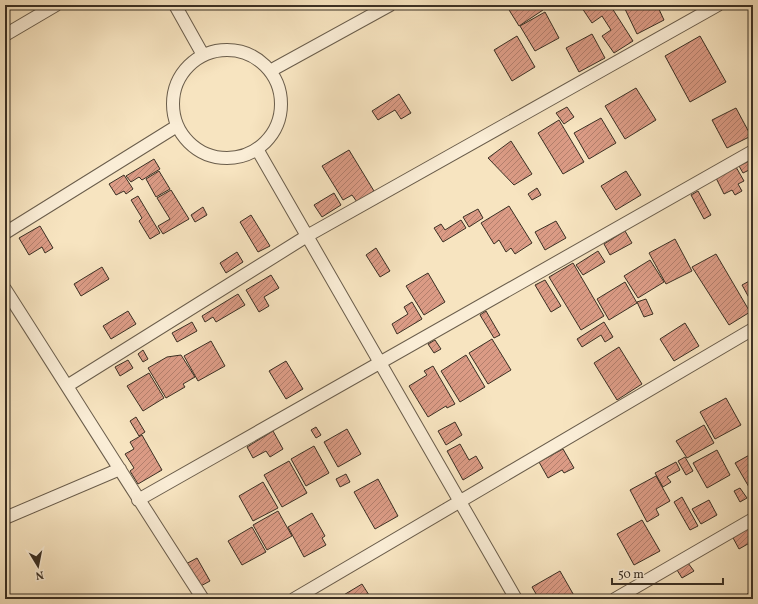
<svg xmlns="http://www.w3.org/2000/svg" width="758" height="604" viewBox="0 0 758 604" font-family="Vollkorn,serif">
<defs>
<pattern id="building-hatch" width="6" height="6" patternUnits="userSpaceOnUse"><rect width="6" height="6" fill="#db9b85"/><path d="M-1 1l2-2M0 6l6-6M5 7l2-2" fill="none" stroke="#b37f6d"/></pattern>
</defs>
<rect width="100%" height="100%" fill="#f7e4c0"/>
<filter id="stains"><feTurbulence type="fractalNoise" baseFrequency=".005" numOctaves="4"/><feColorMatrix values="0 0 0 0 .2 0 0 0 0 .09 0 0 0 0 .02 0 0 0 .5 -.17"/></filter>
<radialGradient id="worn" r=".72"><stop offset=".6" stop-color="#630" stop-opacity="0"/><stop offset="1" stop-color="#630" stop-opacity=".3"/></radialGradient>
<path fill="url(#building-hatch)" stroke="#3b3024" d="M506,5H540L543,10L519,26Z
M580,5H610L633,41L614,53L602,36L611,30L602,16L592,23Z
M633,5H657L664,20L637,34L625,9Z
M545,12L559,38L535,51L520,26Z
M592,34L605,58L579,72L566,48Z
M517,36L535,67L512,81L494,50Z
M700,36L726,82L690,102L665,56Z
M636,88L656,120L625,139L605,106Z
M399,94L411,113L401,119L395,110L378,120L372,111Z
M567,107L574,117L564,124L556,113Z
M736,108L751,136L727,148L712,120Z
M601,118L616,143L589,159L574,133Z
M559,120L584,162L563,174L538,133Z
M511,141L532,174L514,185L488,158Z
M349,150L374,191L357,202L352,195L343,200L322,166Z
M154,159L160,169L142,180L139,177L131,182L126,176Z
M753,159V168L743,173L739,166Z
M736,167L744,181L738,184L742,191L735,195L732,190L724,194L716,178Z
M159,171L170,189L156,197L146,179Z
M626,171L641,195L616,210L601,186Z
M124,175L133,189L126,194L124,191L116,195L109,184Z
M537,188L541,195L532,200L528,194Z
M171,190L189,219L163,234L158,226L170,219L157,198Z
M698,191L711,215L704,219L691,195Z
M334,193L341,205L322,217L314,205Z
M138,196L160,233L150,239L139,221L142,218L131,200Z
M509,206L532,243L515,254L511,248L506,252L499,240L494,244L481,223Z
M203,207L207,215L195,222L191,215Z
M478,209L483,218L469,227L463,217Z
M251,215L270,246L258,252L240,222Z
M461,220L466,228L443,242L434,228L441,224L445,230Z
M556,221L566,238L545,250L535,232Z
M40,226L53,248L45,253L42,247L29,255L19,238Z
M625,231L632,243L610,255L604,244Z
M675,239L692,271L666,284L649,253Z
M376,248L390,271L380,277L366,255Z
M598,251L605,262L583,275L576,265Z
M237,252L243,262L226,273L220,263Z
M716,254L750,312L729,325L692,267Z
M650,260L664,282L638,298L624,276Z
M573,263L604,316L581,330L549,277Z
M102,267L109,279L81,296L74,284Z
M428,273L445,302L424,315L406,286Z
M271,275L279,288L264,297L269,306L259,312L246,290Z
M753,279V305L742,285Z
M545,280L561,306L551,312L535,285Z
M625,282L637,303L609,320L597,299Z
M238,294L245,305L216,322L213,317L205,322L202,316Z
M646,299L653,314L644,317L637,302Z
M412,302L422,319L397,334L392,324L408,314L404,307Z
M128,311L136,324L111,339L103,326Z
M486,311L500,335L494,338L480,315Z
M192,322L197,331L177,342L172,333Z
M604,322L613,337L605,342L601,335L582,347L577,339Z
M685,323L699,346L674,361L660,339Z
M492,339L511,370L488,384L469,353Z
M435,340L441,349L434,353L428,344Z
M211,341L225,366L198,381L184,356Z
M619,347L642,384L617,400L594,363Z
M143,350L148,359L143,362L138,354Z
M181,355L195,377L183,384L185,387L166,398L148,368L167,357Z
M466,355L485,387L460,402L441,371Z
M128,360L133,368L120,376L115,367Z
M286,361L303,389L286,399L269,371Z
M433,366L455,404L447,408L446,406L428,417L409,386L427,375L424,371Z
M149,373L164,398L143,411L127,386Z
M726,398L741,425L715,439L700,412Z
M136,417L145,432L139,436L130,421Z
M455,422L462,435L446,445L438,431Z
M704,425L714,443L687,458L676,441Z
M316,427L321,435L316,438L311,430Z
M347,429L361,454L338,467L324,442Z
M273,431L283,449L270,457L266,451L253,458L247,447Z
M142,435L162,470L138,484L130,471L134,468L125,454L134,449L130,442Z
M460,444L469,460L476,456L483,468L463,480L447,451Z
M314,446L329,473L306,486L291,459Z
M563,449L574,468L564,473L562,470L548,478L539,462Z
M717,450L730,475L707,488L693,463Z
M753,453V494L735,463Z
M685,457L693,471L686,475L678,461Z
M289,461L307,493L282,507L264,475Z
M676,462L680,470L667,477L671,482L663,487L655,473Z
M346,474L350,482L340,487L336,479Z
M656,476L670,501L656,509L659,515L647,522L630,490Z
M378,479L398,516L375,529L354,492Z
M263,482L278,508L253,521L239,496Z
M740,488L747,498L740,502L734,491Z
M682,497L698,526L690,530L674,502Z
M709,500L717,515L701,524L692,509Z
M278,511L292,536L267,550L253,525Z
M312,513L325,536L322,538L326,545L304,557L288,527Z
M642,520L660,551L634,565L617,534Z
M753,524V541L739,549L732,536Z
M252,527L266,552L242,565L228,541Z
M197,558L210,581L197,588L184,565Z
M688,563L694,571L682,578L677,570Z
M560,571L576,599H539L532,587Z
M362,584L369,595L362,599H337Z
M753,590V599H740Z"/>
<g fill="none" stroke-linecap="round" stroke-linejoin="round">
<defs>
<path id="minor" d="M175,5L203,55
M5,35L56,5
M173 104a54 54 0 1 1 108 0a54 54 0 1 1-108 0Z
M270,71L390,5
M257,149L516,599
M5,233L177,126
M5,289C71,392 136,496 203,599
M67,386L307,236L718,5
M138,500L753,151
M5,518L120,469
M294,599L753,329
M615,599L753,519"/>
</defs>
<use href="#minor" stroke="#6a5d4b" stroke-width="14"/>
<use href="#minor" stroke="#faedd6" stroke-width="12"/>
</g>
<rect width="758" height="604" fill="none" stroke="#f7e4c0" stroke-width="20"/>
<rect x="6" y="6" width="746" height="592" fill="none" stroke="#3b3024" stroke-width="2"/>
<rect x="10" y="10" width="738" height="584" fill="none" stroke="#3b3024"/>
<g transform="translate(38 566) rotate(170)" stroke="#faedd6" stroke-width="3" paint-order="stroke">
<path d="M0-3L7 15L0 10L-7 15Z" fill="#3b3024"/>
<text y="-6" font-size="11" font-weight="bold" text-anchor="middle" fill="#3b3024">N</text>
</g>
<path d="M612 578v6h111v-6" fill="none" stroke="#3b3024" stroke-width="2"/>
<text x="618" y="578" font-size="12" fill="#3b3024" stroke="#faedd6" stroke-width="3" paint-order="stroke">50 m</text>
<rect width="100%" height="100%" filter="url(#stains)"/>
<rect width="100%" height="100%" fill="url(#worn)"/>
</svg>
